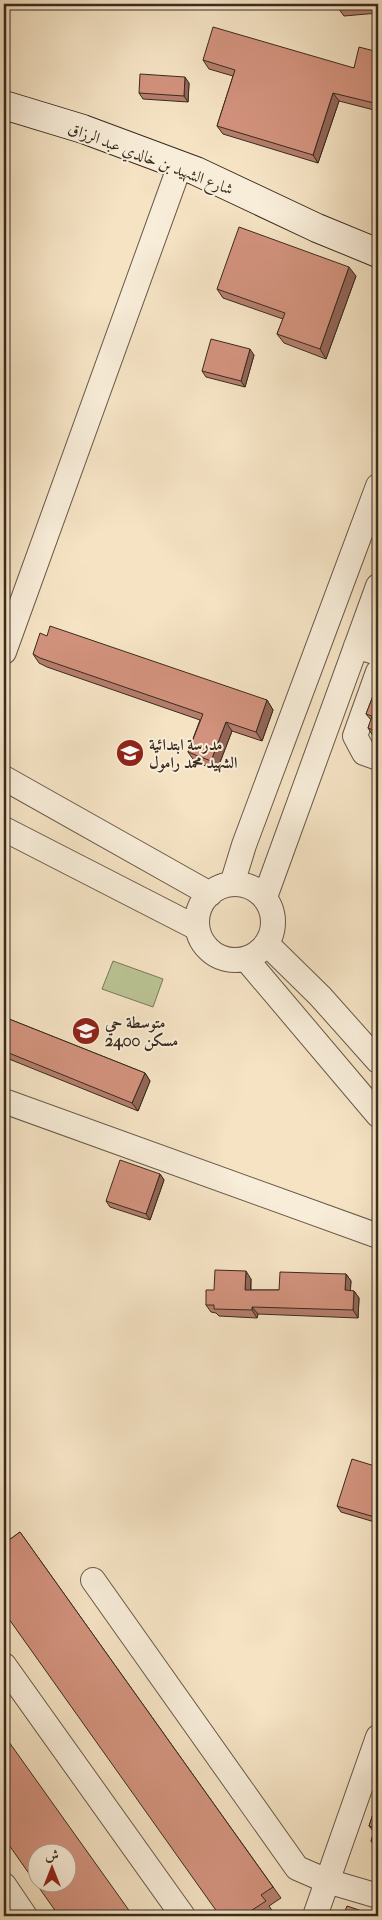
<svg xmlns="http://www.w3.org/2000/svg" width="382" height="1920" viewBox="0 0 382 1920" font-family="'IM FELL French Canon',Amiri,serif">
<rect width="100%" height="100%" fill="#f5e3c4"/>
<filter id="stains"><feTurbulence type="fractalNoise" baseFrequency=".004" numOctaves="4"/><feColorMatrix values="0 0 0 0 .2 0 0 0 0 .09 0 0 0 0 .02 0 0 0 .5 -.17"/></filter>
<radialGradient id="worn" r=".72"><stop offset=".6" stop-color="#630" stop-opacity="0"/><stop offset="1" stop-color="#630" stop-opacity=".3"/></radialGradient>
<path fill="#bbc495" stroke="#7a785a" d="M113,961L163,979L153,1007L102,989Z"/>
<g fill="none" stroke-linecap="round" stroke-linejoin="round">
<defs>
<path id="minor" d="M356,646L378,653
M4,652L180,165
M378,672L355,736L364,753L378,758
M4,778L210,894
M4,829L197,928
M232,884L244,845L378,486
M197 922a38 38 0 1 1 76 0a38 38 0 1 1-76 0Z
M265,897L378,586
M267,944L320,996L378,1061
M246,959L378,1115
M4,1101L378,1236
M93,1580L297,1868L327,1881L378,1896
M4,1665L183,1916
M4,1885L25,1916
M315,1916L378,1737"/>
<path id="secondary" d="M4,105L83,129L196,171L317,228L378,253"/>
</defs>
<use href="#minor" stroke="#685948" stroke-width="26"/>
<use href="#secondary" stroke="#392b1e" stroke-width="30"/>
<use href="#minor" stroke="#f8edd9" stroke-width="24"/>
<use href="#secondary" stroke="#f8edd9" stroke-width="28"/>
</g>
<path fill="#b57e6c" stroke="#392b1e" d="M292,4H378V13L344,16L338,8V4L296,9Z
M378,52V111L339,101L318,163L223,134L217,126L233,76L209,69L203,60L354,68Z
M189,83L188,102L143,99L139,93Z
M356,276L326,359L284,343L277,334L283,319L223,298L217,289Z
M254,355L245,387L206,377L202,371Z
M33,654L267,700L273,710L262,741L232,731L217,770L195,762L188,752L200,720L47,667L39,663Z
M378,683V740L375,739L368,728L371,720L366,714Z
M4,1017L145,1073L150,1081L138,1111L4,1057Z
M160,1174L164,1180L150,1220L110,1207L106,1201Z
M346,1274L351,1281L350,1291H354L359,1298L358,1318L258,1314L257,1318L219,1316L216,1313L211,1312L206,1305L214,1290L251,1279V1290H279Z
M378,1467V1523L341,1512L337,1506Z
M20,1532L281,1898L269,1906L273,1912L267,1916H220L9,1540Z
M378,1799V1852L371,1841L374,1832L369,1826Z"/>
<path fill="#936658" stroke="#392b1e" d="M185,77L189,83L188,102L184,96Z
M333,93L339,101L318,163L313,155Z
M349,267L356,276L326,359L320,349Z
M250,349L254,355L245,387L241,381Z
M267,700L273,710L262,741L256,732Z
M226,722L232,731L217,770L211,761Z
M145,1073L150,1081L138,1111L132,1103Z
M160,1174L164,1180L150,1220L146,1214Z
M246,1271L251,1279L250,1297L245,1290Z
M346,1274L351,1281L350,1298L345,1290Z
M354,1291L359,1298L358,1318L353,1310Z
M252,1307L258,1314L257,1318L252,1310Z"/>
<path fill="#d2927d" stroke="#392b1e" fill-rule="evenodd" d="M338,4H378L338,8Z
M213,27L354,68L359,47L378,52V104L333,93L313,155L217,126L235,70L203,60Z
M140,74L185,77L184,96L139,93Z
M239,227L349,267L320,349L277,334L285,313L217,289Z
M211,339L250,349L241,381L202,371Z
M50,626L267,700L256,732L226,722L211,761L188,752L203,714L40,658L33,654L40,633L47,636Z
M378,683V732L368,728L372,716L366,714Z
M4,1017L145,1073L132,1103L4,1051Z
M120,1160L160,1174L146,1214L106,1201Z
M215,1270L246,1271L245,1290H279L280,1272L346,1274L345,1290L354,1291L353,1310L252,1307V1310L214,1309V1305H206V1290H214Z
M352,1459L378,1467V1518L337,1506Z
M20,1532L273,1887L261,1895L266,1901L243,1916H220L4,1612V1536L5,1535L9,1540Z
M4,1735L133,1916H59L4,1838ZM38,1852H68V1882H38Z
M378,1799V1843L371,1841L375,1828L369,1826Z
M347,1906L377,1916H343Z"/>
<defs>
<symbol id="school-disc" viewBox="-11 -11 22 22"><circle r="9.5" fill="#8f2418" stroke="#f8edd9"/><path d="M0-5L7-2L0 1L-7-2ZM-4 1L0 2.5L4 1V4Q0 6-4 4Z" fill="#fff"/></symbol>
</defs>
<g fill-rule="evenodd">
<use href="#school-disc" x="114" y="737" width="32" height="32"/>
<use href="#school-disc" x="70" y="1015" width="32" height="32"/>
</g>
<g text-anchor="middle" stroke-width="4" stroke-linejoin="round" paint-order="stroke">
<g font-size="16" fill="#392b1e" stroke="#f8edd9">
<text transform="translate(151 158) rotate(21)" y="6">شارع الشهيد بن خالدي عبد الرزاق</text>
</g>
<g font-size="16" font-weight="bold" fill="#392b1e" stroke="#f8edd9" text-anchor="start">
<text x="149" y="750">مدرسة ابتدائية<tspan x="149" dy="18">الشهيد محمد رامول</tspan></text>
<text x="105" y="1028">متوسطة حي<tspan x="105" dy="18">2400 مسكن</tspan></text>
</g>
</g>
<rect width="382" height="1920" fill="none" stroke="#f5e3c4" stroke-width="20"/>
<rect x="5" y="5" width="372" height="1910" fill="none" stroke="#392b1e" stroke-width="2.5"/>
<rect x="10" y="10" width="362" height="1900" fill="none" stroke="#392b1e"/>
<g transform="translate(52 1868)"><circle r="24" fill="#f8edd9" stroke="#ac9f8e"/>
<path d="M0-4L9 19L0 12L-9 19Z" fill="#8f2418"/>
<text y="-8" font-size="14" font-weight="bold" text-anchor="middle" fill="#392b1e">ش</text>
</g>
<rect width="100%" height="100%" filter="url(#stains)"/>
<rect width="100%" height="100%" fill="url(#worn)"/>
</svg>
